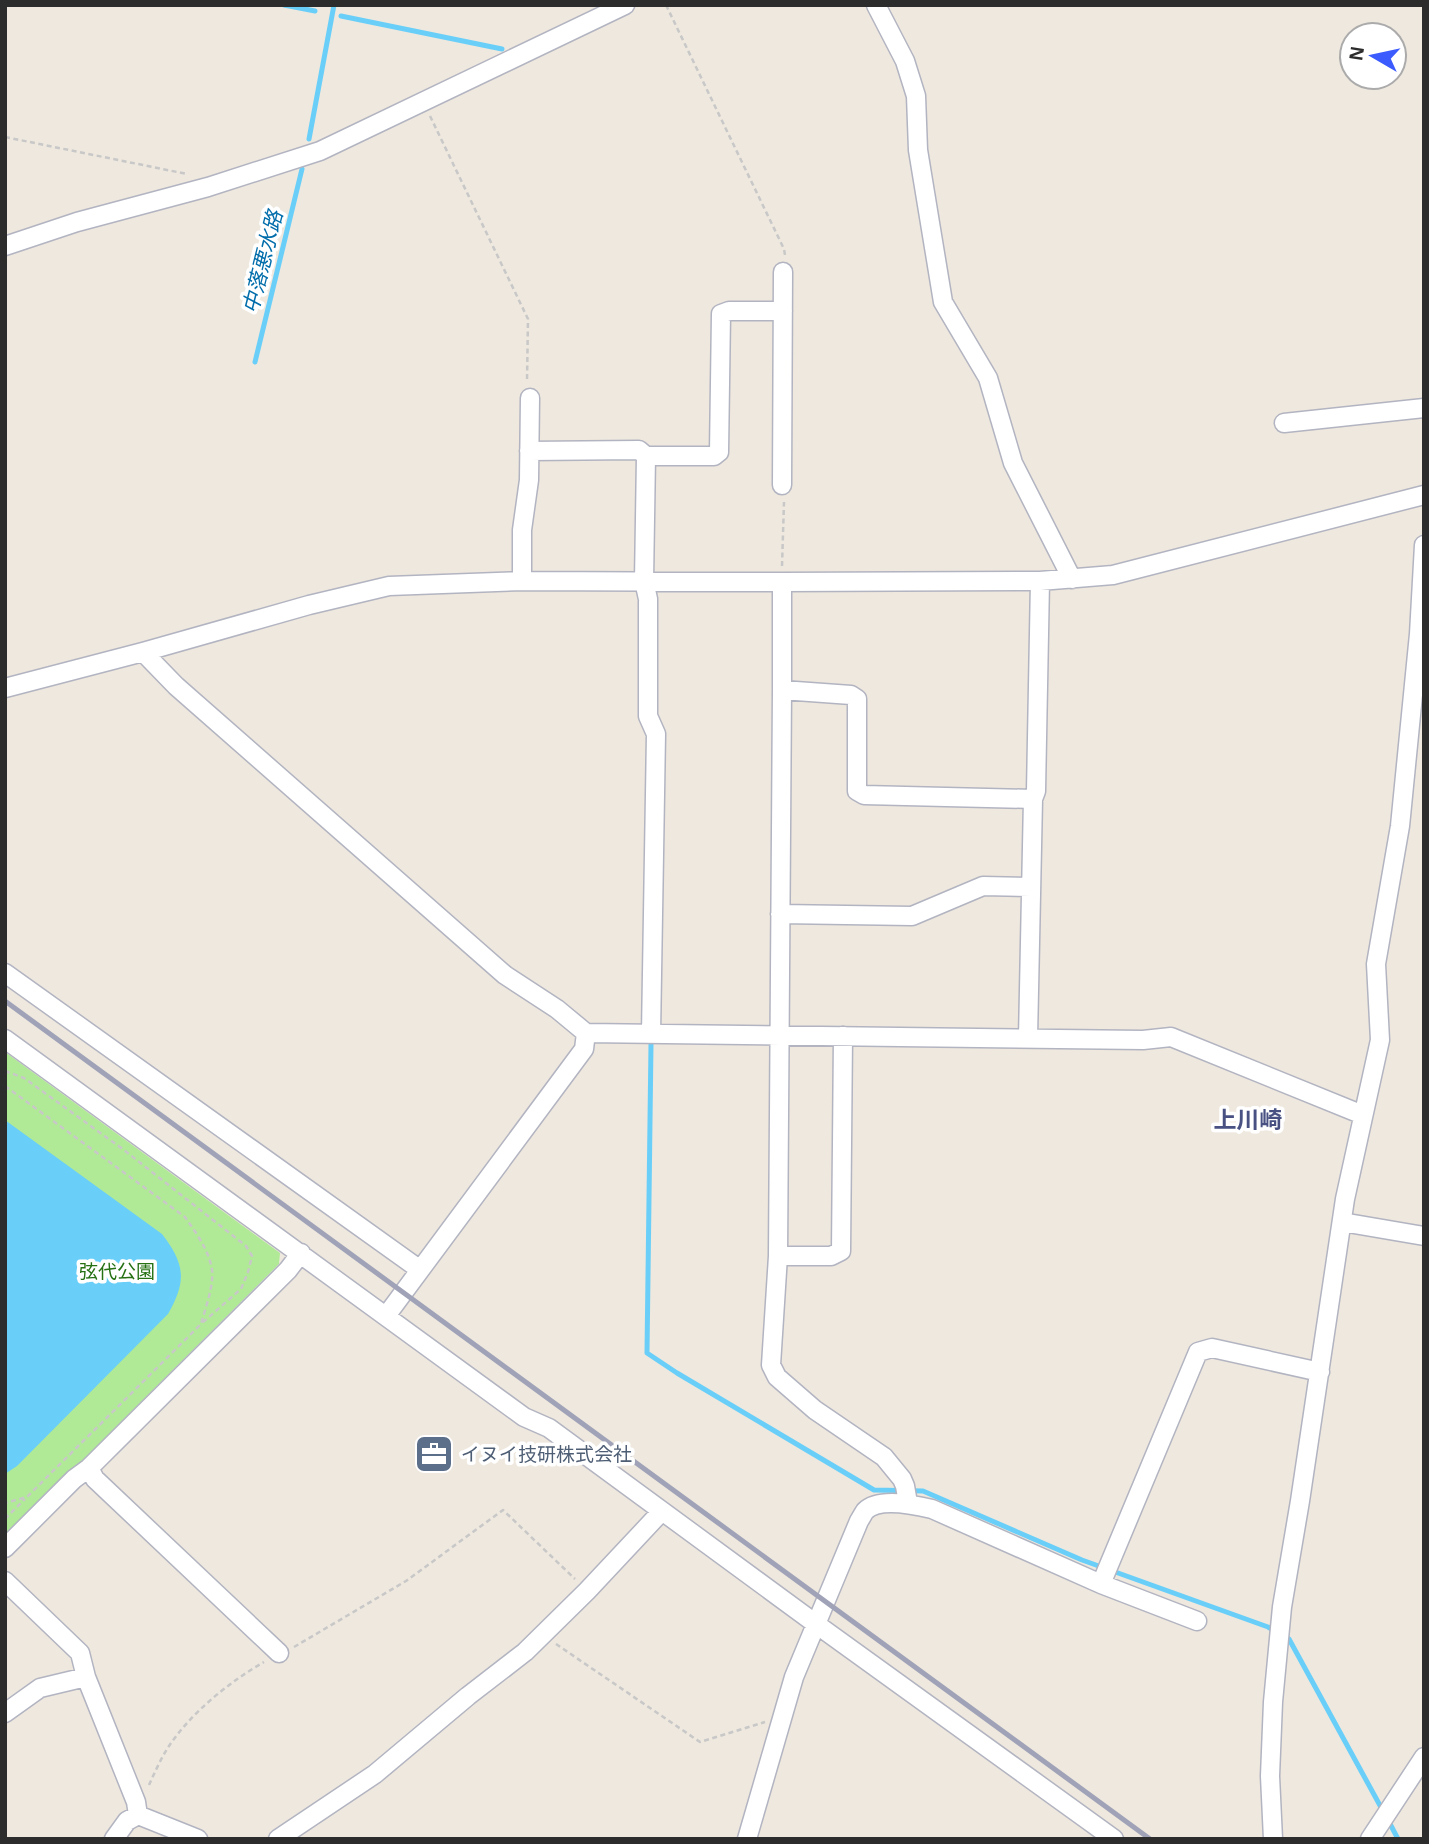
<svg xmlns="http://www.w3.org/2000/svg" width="1429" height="1844" viewBox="0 0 1429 1844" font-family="Helvetica,'Noto Sans JP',sans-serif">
<rect width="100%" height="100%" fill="#efe8de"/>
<path fill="#b1ea96" d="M5,1052L280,1253L279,1264L5,1538Z"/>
<path fill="#69cff9" d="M5,1120L162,1234C185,1264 187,1281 168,1314L17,1466L5,1474Z"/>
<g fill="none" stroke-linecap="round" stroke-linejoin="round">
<path stroke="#69cff9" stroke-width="5" d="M284,5L315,11
M341,16L502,49
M309,139L334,5
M255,362L302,169
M651,1044L647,1353L677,1373L874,1490L923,1491L1082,1560L1268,1627L1289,1639L1383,1811
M1388,1820L1398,1839"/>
<defs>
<path id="minor" d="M876,5L905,61L916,96L918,150L943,302L988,378L1013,463L1072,579
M5,246L77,222L208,187L320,151L625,5
M1284,423L1424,408
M529,451L639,450L646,456L644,581L648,599V716L656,734L651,1034
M646,456H714L719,452L721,314L729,311H783
M782,485L783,272
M522,581V530L529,480L530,398
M782,582V690L778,1256L771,1365L777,1377L815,1410L884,1457L902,1479L905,1486L908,1503
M143,652L176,686L505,975L557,1009L586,1033L1143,1040L1171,1037L1363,1115
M5,688L143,652L309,605L389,586L522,581L782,582L1040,581L1113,575L1424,495
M782,690L851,695L857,699V791L864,795L1033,799
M780,914L912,916L983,886L1031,887
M5,973L419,1269
M1028,1038L1033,799L1036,791L1040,581
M5,1039L524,1417L549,1428L816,1624L1114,1839
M1342,1222L1424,1236
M778,1256H831L841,1251L843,1036
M386,1316L584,1049L586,1033
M89,1468L95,1479L279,1653
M5,1548L74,1479L89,1468L288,1270L301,1253
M5,1581L80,1653L86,1677L136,1802L138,1815
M1101,1584L1197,1621
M5,1713L40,1688L86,1677
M114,1839L127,1821L138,1815L198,1839
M278,1839L375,1774L468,1696L525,1652L587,1591L662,1511
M747,1839L794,1677L859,1521C861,1518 863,1514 865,1511C879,1497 915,1505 932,1509L1101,1584L1198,1352L1212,1348L1320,1372
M1273,1839L1270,1776L1273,1702L1282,1607L1300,1501L1345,1199L1380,1040L1376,964L1400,826L1419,634L1424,545
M1370,1839L1424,1757"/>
</defs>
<use href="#minor" stroke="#b2b4c1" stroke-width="21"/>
<path stroke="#c8c8c8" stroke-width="2.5" stroke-dasharray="5 3.5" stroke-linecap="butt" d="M666,5L784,249L785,255
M430,116L528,319L527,381
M5,137L187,174
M782,566L784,502
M5,1071L24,1078L124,1150L246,1246L252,1256L248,1272L241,1289L201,1324
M5,1086L185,1217C196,1233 209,1250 212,1270C214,1286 205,1309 201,1324L27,1497L5,1503
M5,1519L25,1499
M556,1644L700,1742L765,1722
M294,1647L406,1581L503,1510L575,1579
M149,1785C155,1772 161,1758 169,1746C191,1713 229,1682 264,1662"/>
<use href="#minor" stroke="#fff" stroke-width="18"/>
<path stroke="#a0a3b8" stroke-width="5" d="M5,1001L1150,1839"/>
</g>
<defs>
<symbol id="office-square" viewBox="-11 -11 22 22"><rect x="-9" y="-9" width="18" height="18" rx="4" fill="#5c6f8a" stroke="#fff"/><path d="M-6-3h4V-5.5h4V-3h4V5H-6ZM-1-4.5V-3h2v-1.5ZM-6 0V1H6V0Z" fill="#fff"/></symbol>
</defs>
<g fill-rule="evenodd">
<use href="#office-square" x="412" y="1432" width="44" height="44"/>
</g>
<g text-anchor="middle" stroke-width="7" stroke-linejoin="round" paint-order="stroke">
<g font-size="19" fill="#267114" stroke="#fff">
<text x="117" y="1278">弦代公園</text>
</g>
<g font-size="19" fill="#4e5e75" stroke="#fff" text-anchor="start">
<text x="461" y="1461">イヌイ技研株式会社</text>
</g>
<g font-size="21" font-style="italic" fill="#026dab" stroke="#fff">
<text transform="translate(263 262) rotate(-76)" y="7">中落悪水路</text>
</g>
<g font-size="23" font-weight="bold" fill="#485182" stroke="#fff">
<text x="1248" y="1128">上川崎</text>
</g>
</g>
<rect width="1429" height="1844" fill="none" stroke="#2c2c2c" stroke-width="14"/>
<g transform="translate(1373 56) rotate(279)"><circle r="33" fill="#ffffff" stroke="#ababab" stroke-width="2"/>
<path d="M0-5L12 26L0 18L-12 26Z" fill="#3b5bff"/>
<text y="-10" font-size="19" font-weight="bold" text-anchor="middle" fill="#2c2c2c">N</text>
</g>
</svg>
